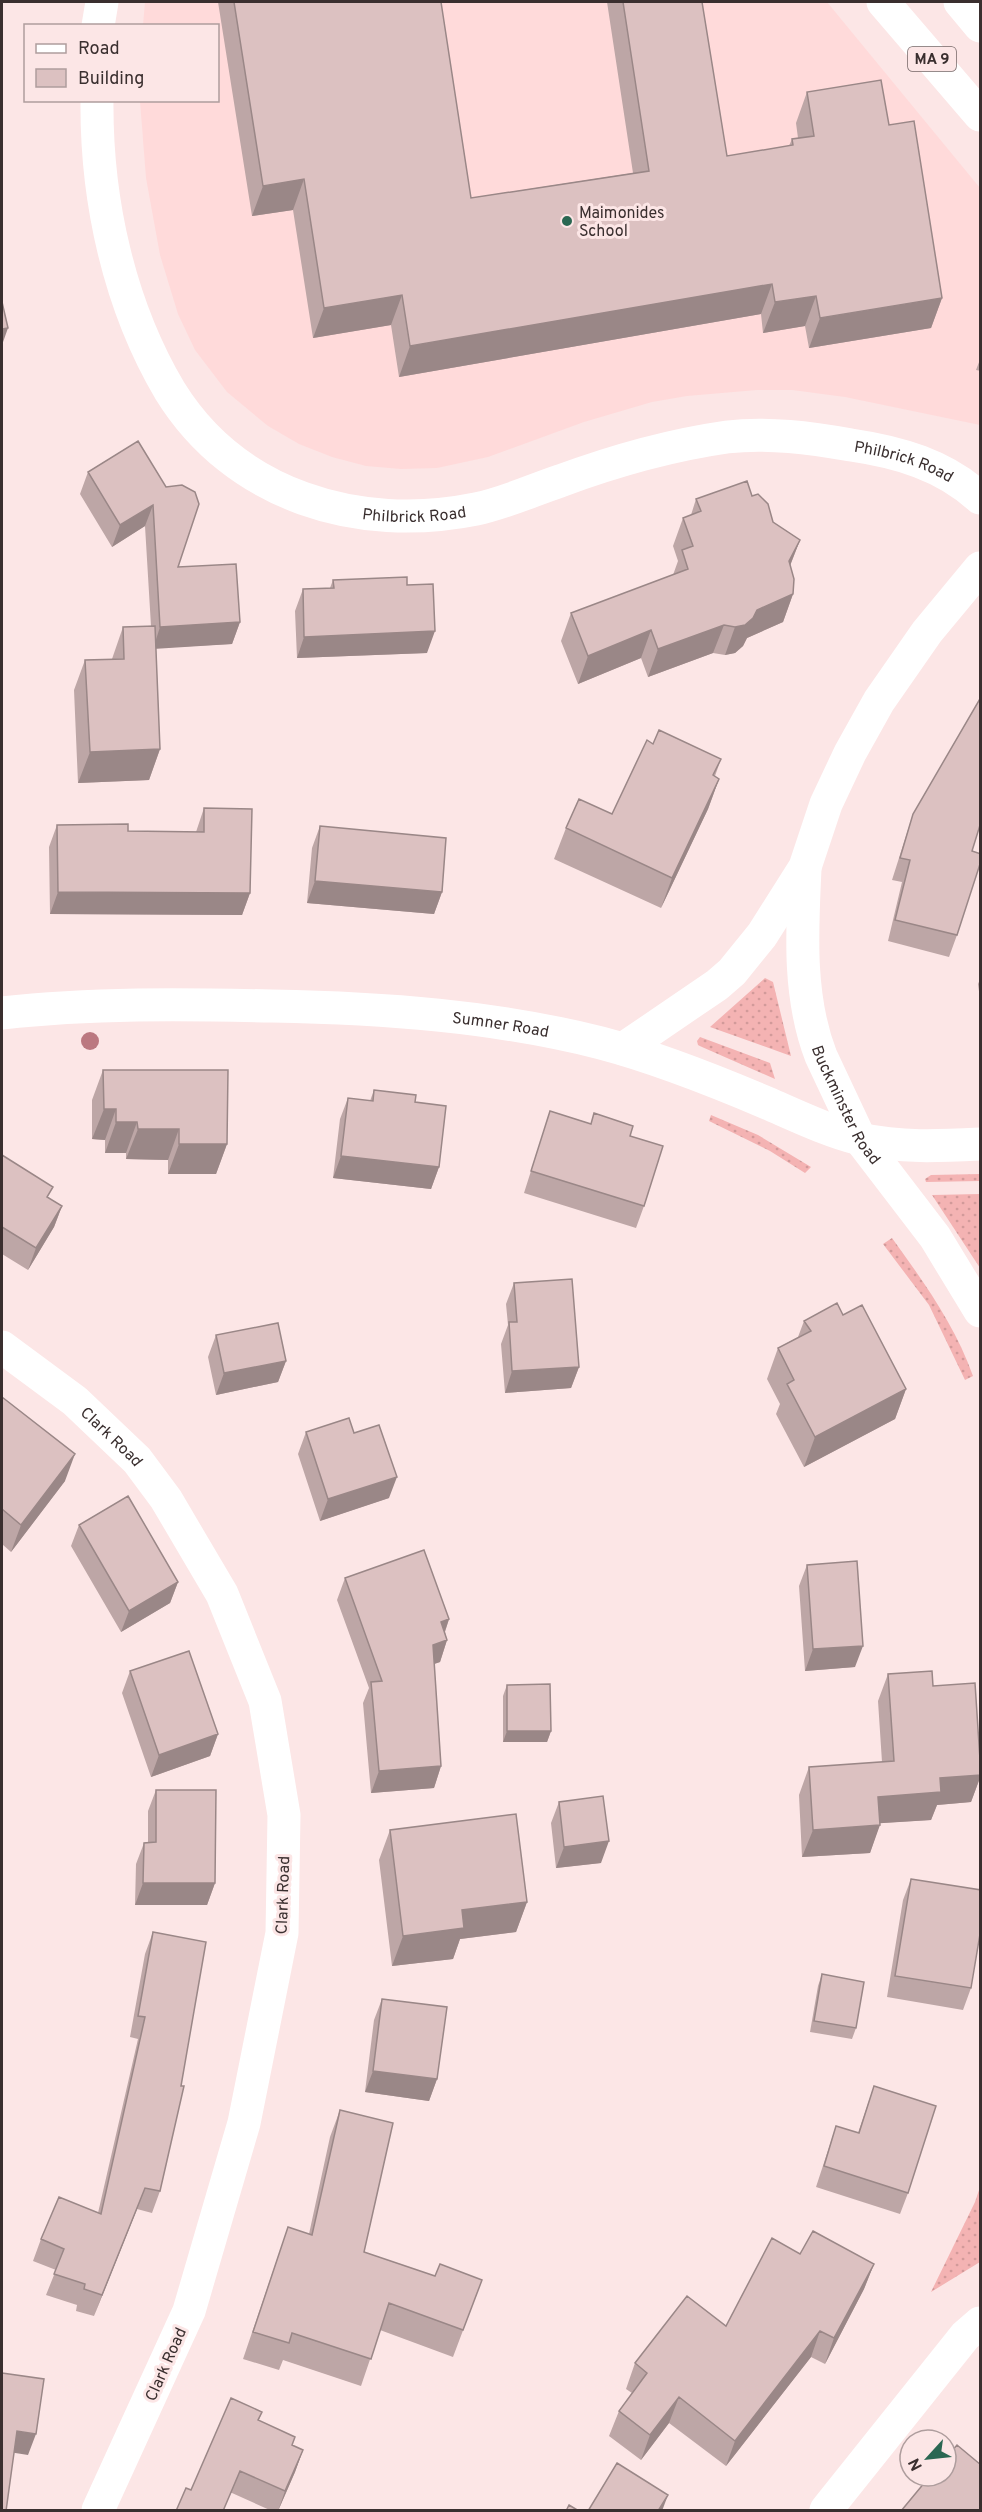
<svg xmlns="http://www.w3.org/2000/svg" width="982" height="2512" viewBox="0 0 982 2512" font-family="Overpass,sans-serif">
<defs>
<pattern id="grass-dots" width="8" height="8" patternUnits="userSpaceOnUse" patternTransform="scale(1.5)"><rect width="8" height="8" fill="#f4b3b3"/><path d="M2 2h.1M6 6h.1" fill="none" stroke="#d29a9a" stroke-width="1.8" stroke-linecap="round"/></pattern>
</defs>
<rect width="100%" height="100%" fill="#fce6e6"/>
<path fill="#ffdada" d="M145,2H827L980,188V425L845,397L792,390H757L687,396L652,402L584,422L488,457L437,468L401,469L366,466L332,457L299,444L268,426L227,392L195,350L178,314L160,255L146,178L140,101L218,100V26L143,25Z"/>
<path fill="url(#grass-dots)" d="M765,978L773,982L791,1056L710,1027Z
M700,1037L770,1063L775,1079L702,1047L698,1045L697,1041Z
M711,1115L758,1135L811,1167L805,1173L770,1151L709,1121Z
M980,1174V1181L926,1182L925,1179L931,1175Z
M980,1194V1268L932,1195Z
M892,1238C923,1281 955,1325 973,1376L965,1380L929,1305L883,1244Z
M980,2187V2262L931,2292L975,2202Z"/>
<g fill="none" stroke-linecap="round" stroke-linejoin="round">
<g stroke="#fff" stroke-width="33">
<path d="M98,26L102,2"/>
<path id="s1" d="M97,100C96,200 119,305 170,391C235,496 358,533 476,509C505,503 533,490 560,481C614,461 671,445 727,437C768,432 811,438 851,445C899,452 944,465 980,498"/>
<path id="s2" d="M805,869C802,931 798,997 821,1056L860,1139L935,1237L980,1311"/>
<path id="s3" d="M2,1013C92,1003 182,1004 272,1006C382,1008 495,1016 601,1043C658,1058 713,1080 767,1103C797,1116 828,1131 860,1139C900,1148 940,1146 980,1144"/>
<path d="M623,1049L717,985L732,972L762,935L805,867L826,804L850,753L879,701L927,632L980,568"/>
<path id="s4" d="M2,1347L75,1401L137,1460L166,1499L222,1594L265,1701L284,1815L282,1933L244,2123L189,2311L98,2510"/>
<path d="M826,2510L965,2336L980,2323"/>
</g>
<path stroke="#fff" stroke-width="33" d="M883,2L980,115
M960,2L980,26"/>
</g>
<circle fill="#bb7880" cx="90" cy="1041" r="9"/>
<path fill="#bda6a6" d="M218,2H441L471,198L633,173L607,2H702L727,156L789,146L792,139L798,138L796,123L807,92L889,125L942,298L931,328L809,348L805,326L763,333L761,314L399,377L391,325L313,338L293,210L252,216Z
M981,357V371L976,370Z
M138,441L178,567L240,622L232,644L156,648L160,749L149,780L78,783L74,690L85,660L112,659L123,627L151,626L145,526L112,547L80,494L88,472Z
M752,496L773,522L800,540L790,566L793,594L783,622L747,638L743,646L735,653L725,655L713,653L648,677L641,658L578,684L561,641L571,613L673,575L678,561L673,546L683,518L691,515L696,499Z
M333,580L407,585L427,653L297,658L295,611L303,589L330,588Z
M653,744L721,759L715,776L719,779L708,809L661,908L554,859L566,828L612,814Z
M204,808L250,893L242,915L50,914L49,847L57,825L128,831L196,832Z
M913,814L972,851L957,935L949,957L888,941L902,882L892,880Z
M320,826L442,892L434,914L307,903L312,848Z
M981,977V1006L978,984Z
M103,1070L227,1144L216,1174H168V1160L126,1159V1153H105V1140L92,1139V1100Z
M374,1090L415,1102L439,1167L431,1189L333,1178L340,1119L348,1098L370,1101Z
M550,1111L630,1136L644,1206L636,1228L524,1193Z
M2,1155L49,1198L62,1206L54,1227L28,1270L2,1254Z
M514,1283L579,1367L571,1388L505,1393L501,1344L508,1325L506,1304Z
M843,1315L906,1389L895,1419L804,1467L776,1414L780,1404L767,1379L778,1348L798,1337L804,1321Z
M216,1335L286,1361L278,1382L216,1395L208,1357Z
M2,1397L65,1481L11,1552L2,1544Z
M306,1432L354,1433L389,1498L320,1521L298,1454Z
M79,1525L178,1582L170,1603L121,1632L71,1546Z
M807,1565L855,1667L805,1671L799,1586Z
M345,1578L449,1619L445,1632L447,1640L440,1662L434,1664L441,1766L434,1788L371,1793L363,1703L369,1688L337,1600Z
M130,1671L218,1734L210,1756L151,1777L122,1693Z
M888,1674L933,1686L981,1770V1775L971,1802L937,1805L931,1820L880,1823L870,1853L802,1857L799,1795L809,1767L882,1762L878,1701Z
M507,1685L551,1731L547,1742H503V1696Z
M156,1790L215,1883L207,1905H135L136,1864L144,1843L148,1842V1811Z
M559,1802L601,1863L556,1868L551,1823Z
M390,1830L527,1902L516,1932L460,1939L453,1959L392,1966L379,1860Z
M911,1879L971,1988L963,2010L887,1997L903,1900Z
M153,1932L160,2191L152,2213L137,2209L94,2316L76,2311L77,2305L46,2295L56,2270L33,2261L41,2239L98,2213L138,2039L130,2037L145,1954Z
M822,1974L856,2028L852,2039L810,2032L818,1986Z
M382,1999L437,2079L429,2101L365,2092L374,2020Z
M874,2086L908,2193L900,2214L816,2187L836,2126L858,2133Z
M340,2110L364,2252L435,2276L482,2280L453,2357L380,2330L361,2386L283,2360L279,2370L243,2359L288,2227L309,2234L330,2137Z
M800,2254L874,2264L864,2289L825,2364L811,2357L726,2466L669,2423L641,2460L609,2436L619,2411L632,2393L626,2389L635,2363L726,2326Z
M262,2412L259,2420L292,2445L303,2450L295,2472L278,2511H272L232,2493L191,2490Z"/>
<path fill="#9a8787" d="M304,179L293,210L252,216L263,186Z
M772,284L761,314L399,377L410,346Z
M402,295L391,325L313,338L324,308Z
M816,296L805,326L763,333L775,302Z
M942,298L931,328L809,348L820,318Z
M8,328L2,345V329Z
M153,505L145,526L112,547L120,525Z
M800,540L789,568V561Z
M793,594L783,622L747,638L743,646L735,653L725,655L735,627L757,610Z
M240,622L232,644L153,649L160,627Z
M724,625L713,653L648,677L658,649Z
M651,630L641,658L578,684L588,656Z
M435,631L427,653L297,658L304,637Z
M160,749L149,780L78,783L90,752Z
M719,779L708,809L661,908L672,878Z
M315,881L442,892L434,914L307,903Z
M58,892L250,893L242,915L50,914Z
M104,1109H116L105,1140L92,1139Z
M116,1122H137L126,1153H105Z
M138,1129H179L168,1160L126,1159Z
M179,1144H227L216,1174H168Z
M341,1156L439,1167L431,1189L333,1178Z
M62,1206L54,1227L28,1270L36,1248Z
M286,1361L278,1382L216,1395L224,1373Z
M579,1367L571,1388L505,1393L512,1371Z
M906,1389L895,1419L804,1467L815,1437Z
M75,1454L65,1481L11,1552L21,1525Z
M397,1477L389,1498L320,1521L328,1499Z
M178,1582L170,1603L121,1632L129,1611Z
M449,1619L442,1640L441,1622Z
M447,1640L440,1662L425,1667L433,1645Z
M863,1646L855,1667L805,1671L813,1649Z
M507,1731H551L547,1742H503Z
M218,1734L210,1756L151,1777L159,1755Z
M441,1766L434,1788L371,1793L379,1771Z
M981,1775L971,1802L937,1805L931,1820L868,1824L878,1797L940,1778Z
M880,1825L870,1853L802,1857L813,1830Z
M609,1841L601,1863L556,1868L564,1847Z
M143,1883H215L207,1905H135Z
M527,1902L516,1932L460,1939L453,1959L392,1966L403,1936L462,1910Z
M373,2071L437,2079L429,2101L365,2092Z
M145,2188L137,2209L94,2316L102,2295Z
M874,2264L864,2289L825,2364L834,2338Z
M820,2331L811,2357L726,2466L735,2441Z
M679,2397L669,2423L641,2460L650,2435Z
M17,2431L36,2434L28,2455L9,2452Z
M303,2450L295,2472L278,2511L285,2491Z
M668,2495L662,2511H658Z"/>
<path fill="#dcc1c1" stroke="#9a8787" stroke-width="1.5" d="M234,2H441L471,198L649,171L623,2H702L727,156L793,145L792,139L814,136L807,92L881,80L889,125L914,121L942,298L820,318L816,296L775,302L772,284L410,346L402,295L324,308L304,179L263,186Z
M2,302L8,328L2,329Z
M138,441L166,487L182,485L195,492L199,504L178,567L236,564L240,622L160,627L153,505L120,525L88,472Z
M747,481L752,496L758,494L768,504L773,522L800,540L789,561L794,579L793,594L757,610L753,618L745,625L735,627L724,625L658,649L651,630L588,656L571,613L688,569L682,550L693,546L683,518L701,511L696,499Z
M407,577V585L433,584L435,631L304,637L303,589L334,588L333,580Z
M155,626L160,749L90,752L85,660L124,659L123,627Z
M981,697V822L972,851L981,854V861L957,935L895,920L910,860L900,858L913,814Z
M659,730L721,759L713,775L719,779L672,878L566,828L579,799L612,814L647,740L653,744Z
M204,808L252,809L250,893L58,892L57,825L128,824V831L204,832Z
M320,826L446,838L442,892L315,881Z
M103,1070H228L227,1144H179V1129H138L137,1122H116V1109H104Z
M374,1090L416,1095L415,1102L446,1106L439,1167L341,1156L348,1098L373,1101Z
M550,1111L591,1124L594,1113L633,1126L630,1136L663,1146L644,1206L531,1171Z
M2,1155L53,1187L47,1197L62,1206L36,1248L2,1227Z
M572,1279L579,1367L512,1371L509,1322H517L514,1283Z
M837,1303L843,1315L862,1305L906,1389L815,1437L787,1384L794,1380L778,1348L811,1331L804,1321Z
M278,1323L286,1361L224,1373L216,1335Z
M2,1397L75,1454L21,1525L2,1509Z
M349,1418L354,1433L379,1425L397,1477L328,1499L306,1432Z
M128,1496L178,1582L129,1611L79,1525Z
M424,1550L449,1619L441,1622L447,1640L433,1645L441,1766L379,1771L371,1682L382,1681L345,1578Z
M857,1561L863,1646L813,1649L807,1565Z
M189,1651L218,1734L159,1755L130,1671Z
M932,1671L933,1686L975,1683L981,1775L940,1778L941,1792L878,1797L880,1825L813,1830L809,1767L894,1761L888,1674Z
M550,1684L551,1731H507V1685Z
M156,1790H216L215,1883H143L144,1843L156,1842Z
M603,1796L609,1841L564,1847L559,1802Z
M516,1814L527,1902L462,1910L464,1928L403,1936L390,1830Z
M911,1879L981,1890V1928L971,1988L895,1976Z
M153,1932L206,1942L181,2086H184L160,2191L145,2188L102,2295L84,2289L85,2284L54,2274L64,2249L41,2239L59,2197L101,2214L145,2017L138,2016Z
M822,1974L864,1982L856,2028L814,2021Z
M382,1999L447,2007L437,2079L373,2071Z
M874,2086L936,2106L908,2193L824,2166L836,2126L859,2133Z
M340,2110L393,2123L364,2252L435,2276L440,2264L482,2280L463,2330L389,2303L371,2359L292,2333L289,2343L253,2332L288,2227L312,2235Z
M813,2231L874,2264L834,2338L820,2331L735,2441L679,2397L650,2435L619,2411L647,2373L635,2363L687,2296L726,2326L772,2238L800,2254Z
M2,2373L44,2379L36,2434L17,2431L6,2511H2Z
M231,2398L262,2412L258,2420L295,2437L292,2445L303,2450L285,2491L240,2471L223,2511H176L186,2488L191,2490Z
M957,2445L981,2465V2511H901L930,2476H946V2458Z
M617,2463L668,2495L658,2511H588Z
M569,2505L579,2511H566Z"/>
<circle fill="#2a6752" stroke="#fce6e6" stroke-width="2" cx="567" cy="221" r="6"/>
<g text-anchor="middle" stroke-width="6" stroke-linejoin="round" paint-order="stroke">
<rect fill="#fce6e6" stroke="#746666" stroke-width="1.5" x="908" y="47" width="48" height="24" rx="4.5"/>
<g font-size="15" font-weight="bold" fill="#3a2f2f">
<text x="932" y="64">MA 9</text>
</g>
<g font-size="16" fill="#3a2f2f" stroke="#fce6e6" text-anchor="start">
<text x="579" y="218">Maimonides<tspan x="579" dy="18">School</tspan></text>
</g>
<g font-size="16" fill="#3a2f2f" stroke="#fce6e6">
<text dy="6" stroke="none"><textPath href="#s1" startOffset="1095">Philbrick Road</textPath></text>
<text dy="6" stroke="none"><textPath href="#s1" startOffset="591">Philbrick Road</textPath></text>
<text dy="6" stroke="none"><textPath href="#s3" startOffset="500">Sumner Road</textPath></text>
<text dy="6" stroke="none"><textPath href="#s2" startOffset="244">Buckminster Road</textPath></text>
<text dy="6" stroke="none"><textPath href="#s4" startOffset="142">Clark Road</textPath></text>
<text transform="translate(282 1895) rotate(-88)" y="6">Clark Road</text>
<text transform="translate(165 2364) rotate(-66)" y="6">Clark Road</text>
</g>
</g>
<rect width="982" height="2512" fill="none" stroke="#3a2f2f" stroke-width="6"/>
<rect x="24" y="24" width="195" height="78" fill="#fce6e6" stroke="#ae9d9d" stroke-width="1.5"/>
<rect x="36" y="44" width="30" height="9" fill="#ffffff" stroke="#ae9d9d" stroke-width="1.5"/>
<text x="78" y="54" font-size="18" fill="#3a2f2f">Road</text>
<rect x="36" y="69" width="30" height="18" fill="#dcc1c1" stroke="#ae9d9d" stroke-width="1.5"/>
<text x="78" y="84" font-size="18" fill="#3a2f2f">Building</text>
<g transform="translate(928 2458) rotate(243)"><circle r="28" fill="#fce6e6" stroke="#ae9d9d" stroke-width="1.5"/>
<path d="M0-4.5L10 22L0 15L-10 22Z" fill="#2a6752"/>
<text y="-9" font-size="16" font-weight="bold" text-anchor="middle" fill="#3a2f2f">N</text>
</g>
</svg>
